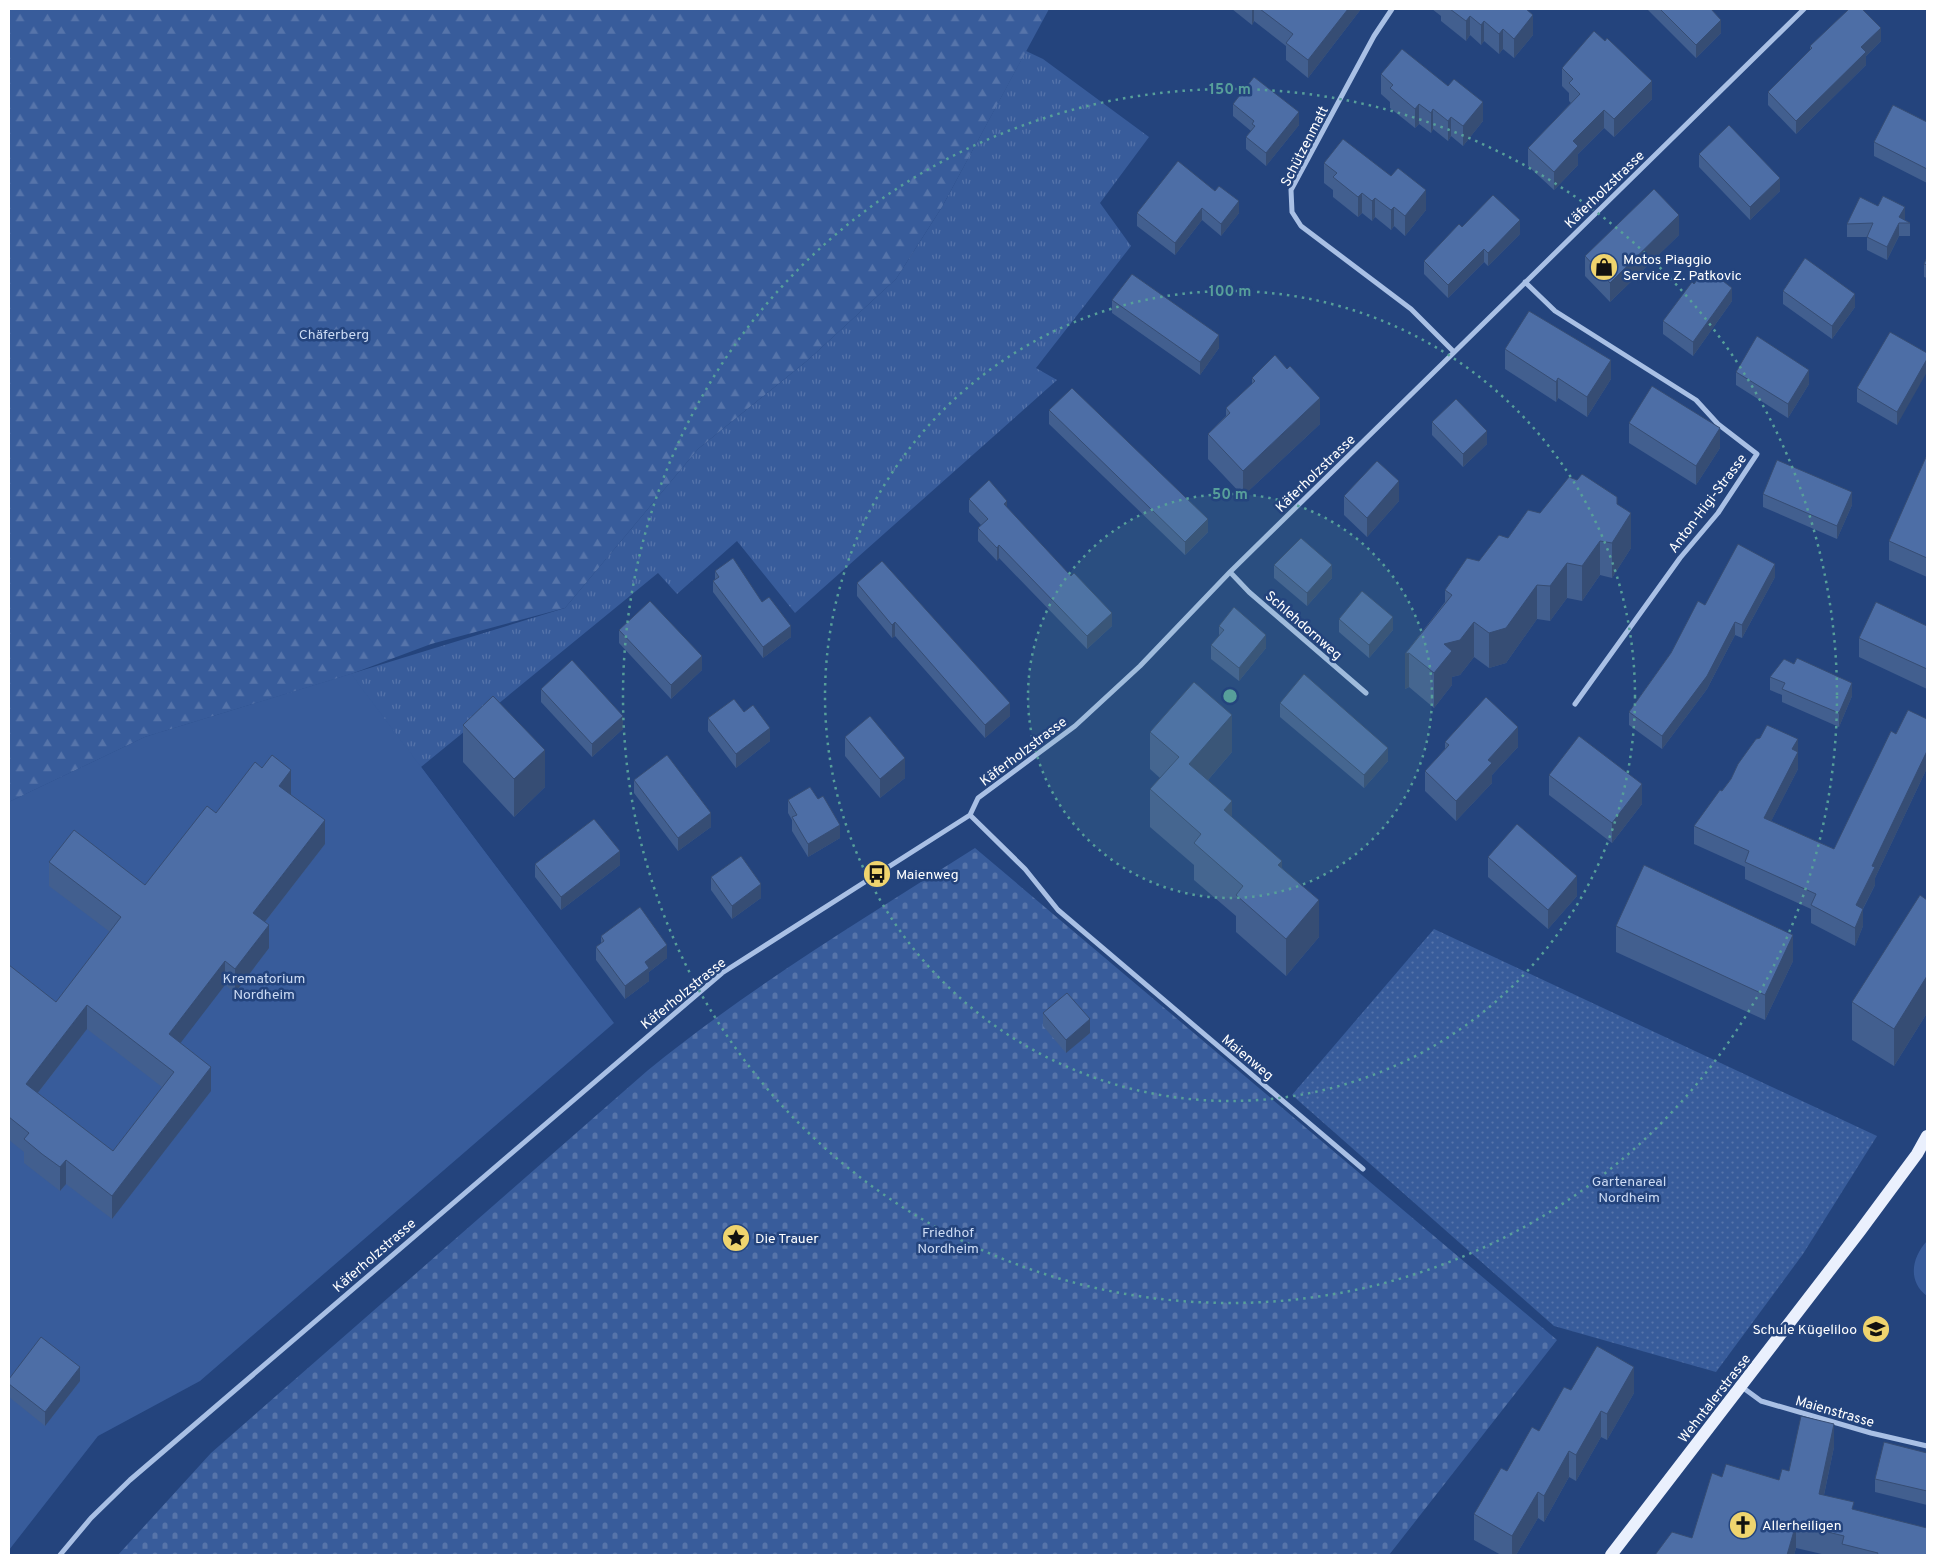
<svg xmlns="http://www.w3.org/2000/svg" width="1936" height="1564" viewBox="0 0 1936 1564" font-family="Overpass,sans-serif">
<defs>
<pattern id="grass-tufts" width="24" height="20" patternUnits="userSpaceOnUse" patternTransform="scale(1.25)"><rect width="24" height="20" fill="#385c9b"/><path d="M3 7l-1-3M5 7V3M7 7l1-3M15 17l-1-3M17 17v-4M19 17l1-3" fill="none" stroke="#5674aa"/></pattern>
<pattern id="forest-firs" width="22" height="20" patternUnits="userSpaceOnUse" patternTransform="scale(1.25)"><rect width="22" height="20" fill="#385c9b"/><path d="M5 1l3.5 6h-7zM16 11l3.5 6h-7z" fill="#5674aa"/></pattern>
<pattern id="cemetery-stones" width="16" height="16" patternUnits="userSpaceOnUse" patternTransform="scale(1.25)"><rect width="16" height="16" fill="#385c9b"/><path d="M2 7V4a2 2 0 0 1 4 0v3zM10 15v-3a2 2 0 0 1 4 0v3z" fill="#5674aa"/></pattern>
<pattern id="garden-dots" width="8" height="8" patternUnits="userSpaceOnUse" patternTransform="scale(1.25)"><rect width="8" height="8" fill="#385c9b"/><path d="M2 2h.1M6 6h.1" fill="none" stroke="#5674aa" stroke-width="1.8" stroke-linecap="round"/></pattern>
</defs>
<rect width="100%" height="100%" fill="#24447d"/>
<path fill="url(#grass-tufts)" d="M1026,51L1043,59L1149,137L1100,203L1131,246L1036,368L1057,380L795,613L737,541L677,594L658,573L421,767L560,952L9,802L145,737L565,608L698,449L808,360L896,279L942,207Z"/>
<path fill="url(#forest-firs)" d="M9,9H1049L942,207L896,279L808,360L698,449L565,608L431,644L351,674L145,737L9,802Z"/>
<path fill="url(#cemetery-stones)" d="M975,848L1557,1340L1389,1555H118L211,1453L647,1071C750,987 863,919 975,848Z"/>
<path fill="#385c9b" d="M351,674L614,1023L200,1381L98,1436L9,1550V802L145,737Z
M1927,1241V1296C1907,1281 1912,1257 1927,1241Z"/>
<path fill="url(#garden-dots)" d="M1434,929L1877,1136L1803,1254L1716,1372L1554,1326L1292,1095Z"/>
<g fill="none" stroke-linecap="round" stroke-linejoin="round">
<path stroke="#a9c0e5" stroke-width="5" d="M1392,9L1374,36L1291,190L1292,212L1301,226L1411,309L1454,352
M1525,282L1555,311L1696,400L1718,424L1757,454L1718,513L1680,558L1575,704
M1230,572L1249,592L1366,693
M970,815L1025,869L1058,910L1363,1169
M1742,1387L1761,1401L1871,1433L1927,1446
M60,1555L91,1518L130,1480L722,973L970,815L978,798L1075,726L1140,666L1230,572L1804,9"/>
<path stroke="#eaf0fd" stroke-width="12" d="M1611,1555L1860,1231L1917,1154L1927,1136"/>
</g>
<path fill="#425f8f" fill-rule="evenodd" d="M1232,9H1361L1308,78L1286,60V46L1254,21L1252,25Z
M1432,9H1526L1533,35L1514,58L1503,49L1499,54L1484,41L1481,45L1470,35L1466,41L1441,21V16Z
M1647,9H1711L1721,33L1696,58Z
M1881,41L1866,56V65L1796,134L1768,105V92L1810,50V46Z
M1927,43V63L1926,62V45Z
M1562,68L1652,99L1614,137L1604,128L1578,154V165L1554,190L1528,166V148L1571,103L1569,101V93L1562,86Z
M1381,74L1483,121L1463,146L1451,136L1448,141L1433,129L1431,133L1419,124L1415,128L1390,108V102L1381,94Z
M1233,104L1299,125L1266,166L1246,149V137L1251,131L1233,116Z
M1927,122V183L1874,156V142Z
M1699,154L1780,191L1750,220L1699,167Z
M1324,163L1426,210L1405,236L1394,226L1391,230L1375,217L1372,221L1362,213L1358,217L1333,197V190L1324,183Z
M1215,191L1239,213L1221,236L1202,220L1175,255L1137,226V213Z
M1905,220L1910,223V236H1899L1887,260L1867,250V237H1847V224Z
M1520,234L1488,266L1484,262L1448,298L1424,274V261Z
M1679,235L1610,302L1585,276V256Z
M1927,257V278L1924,277V264Z
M1694,284L1732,301L1693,356L1663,334V321Z
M1783,291L1855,307L1832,339L1783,304Z
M1112,300L1219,348L1200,375L1112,313Z
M1505,349L1611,379L1587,417L1558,398L1556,402L1505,369Z
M1927,353L1897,425L1857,402V388Z
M1736,372L1809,384L1788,418L1736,385Z
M1252,378L1320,424L1243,496L1208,459V434L1226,416V408L1252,385Z
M1049,410L1208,532L1185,555L1049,424Z
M1432,422L1487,444L1463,467L1432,435Z
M1629,423L1720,448L1696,485L1629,443Z
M1927,457V577L1889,560V541Z
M1763,494L1852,505L1837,539L1763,507Z
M1344,496L1399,501L1367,537L1344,515Z
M969,499L1007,508L1112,626L1087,649L999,558L997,561L978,541V528L981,525L969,512Z
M1617,504L1631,548L1612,578L1600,575L1582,601L1567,598L1550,621L1537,619L1506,663L1489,668L1474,657L1460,675L1452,677V685L1434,708L1409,687L1405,689V654L1445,602V590L1479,561L1540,513Z
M1274,565L1332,578L1307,606L1274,578Z
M715,571L762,602L791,637L763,658L713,592V581L715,580Z
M1775,577L1742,638L1735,635L1707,689L1662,749L1629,725V712L1705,605Z
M857,583L1010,716L985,738L895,636L892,638L857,596Z
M1339,619L1393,630L1369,658L1339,632Z
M1219,626L1266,648L1239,681L1211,659V645L1219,637Z
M1927,626V689L1859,657V638Z
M619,630L702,670L671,699L619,643Z
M1770,677L1852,696L1839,727L1782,702V695L1770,690Z
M541,689L623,729L592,757L541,702Z
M1280,703L1388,761L1364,788L1280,717Z
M708,718L770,741L736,768L708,731Z
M1927,719V768L1875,878V885L1863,909V926L1855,946L1811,923V909L1745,879V867L1694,844V826L1731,779L1798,751V769L1771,821L1834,849L1896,734Z
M463,725L545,787L514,817L463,762Z
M1150,732L1232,752L1208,780L1232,817L1282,868L1319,937L1286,976L1236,932V916L1194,880V865L1150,827V789L1160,778L1150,769Z
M845,737L905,778L880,798L845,756Z
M1445,742L1518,747L1492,775V783L1456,821L1425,791V771L1445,749Z
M1549,775L1642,804L1612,843L1549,795Z
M634,780L711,827L678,851L634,793Z
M291,794L325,844L265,922L269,948L235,993L225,985L180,1043L211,1091L112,1219L66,1184L60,1191L24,1163V1152L9,1140V965L56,1002L110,932L49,886V862L145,885L216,813ZM87,1029L162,1087L113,1151L38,1093Z
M788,800L840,838L808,857L792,831V820L788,813Z
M1488,857L1577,896L1548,929L1488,877Z
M535,864L620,865L561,910L535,877Z
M711,877L761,898L732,919L711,890Z
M1927,900V1013L1894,1066L1852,1040V1002Z
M1616,926L1793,961L1765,1020L1616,952Z
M601,936L667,958L649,972V981L625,999L596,960V947L601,943Z
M1043,1013L1090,1033L1066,1053L1043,1026Z
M9,1379L80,1381L45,1426L9,1397Z
M1571,1390L1634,1393L1607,1440L1601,1437L1576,1481L1569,1477L1544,1522L1538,1518L1516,1555H1501L1474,1540V1514Z
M1834,1447L1824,1495L1854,1510L1927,1555H1826L1796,1548L1794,1555H1655L1692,1538L1722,1477L1779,1480L1789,1471Z
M1927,1453V1505L1875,1492V1479Z"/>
<path fill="#364d74" d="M1252,9H1254V21L1252,25Z
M1348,9H1361L1308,78V60Z
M1533,15V35L1514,58V39Z
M1470,16V35L1466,41V21Z
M1721,20V33L1696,58V45Z
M1484,21V41L1481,45V25Z
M1881,28V41L1866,56V65L1796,134V121L1861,47Z
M1503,29V49L1499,54V34Z
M1652,81V99L1614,137V119Z
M1483,102V121L1463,146V126Z
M1419,104V124L1415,128V109Z
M1433,109V129L1431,133V113Z
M1604,110V128L1578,154V165L1554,190V172L1573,141Z
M1299,112V125L1266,166V153Z
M1451,117V136L1448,141V121Z
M1780,178V191L1750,220V207Z
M1426,190V210L1405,236V216Z
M1362,193V213L1358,217V197Z
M1375,198V217L1372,221V201Z
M1239,201V213L1221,236V224Z
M1394,207V226L1391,230V210Z
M1905,207V220L1899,217Z
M1202,208V220L1175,255V243Z
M1679,215V235L1610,302V283Z
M1520,220V234L1488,266V253Z
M1899,223V236L1887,260V247Z
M1484,249V262L1448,298V285Z
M1732,288V301L1693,356V342Z
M1855,294V307L1832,339V326Z
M1219,335V348L1200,375V362Z
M1927,359V372L1897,425V412Z
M1611,360V379L1587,417V397Z
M1809,370V384L1788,418V404Z
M1558,378V398L1556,402V382Z
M1320,398V424L1243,496V471Z
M1720,428V448L1696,485V466Z
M1487,431V444L1463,467V454Z
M1399,481V501L1367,537V518Z
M1852,492V505L1837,539V526Z
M1007,501V514L1004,504Z
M1631,513V548L1612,578V543Z
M1208,519V532L1185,555V542Z
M1600,541V575L1582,601V566Z
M999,545V558L997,561V548Z
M1567,563V598L1550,621V586Z
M1775,564V577L1742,638V625Z
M1332,565V578L1307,606V593Z
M1537,585V619L1506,663L1489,668V633Z
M1112,613V626L1087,649V636Z
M1393,617V630L1369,658V645Z
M895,622V636L892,638V625Z
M1474,622V657L1460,675L1452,677V685L1434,708V673L1444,644Z
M1735,622V635L1707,689L1662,749V736Z
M791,626V637L763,658V647Z
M1266,635V648L1239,681V668Z
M1409,653V687L1405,689V654Z
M702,656V670L671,699V685Z
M1852,683V696L1839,727V713Z
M1010,703V716L985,738V725Z
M1232,715V752L1189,802V764Z
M623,716V729L592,757V744Z
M1518,727V747L1492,775V783L1456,821V801L1488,760Z
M770,728V741L736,768V754Z
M1798,739V769L1764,835V818L1792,749Z
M1388,748V761L1364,788V775Z
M545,750V787L514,817V779Z
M1927,751V768L1875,878V885L1856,922V905L1872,866Z
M905,758V778L880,798V779Z
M291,770V794L279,809V786Z
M1642,784V804L1612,843V823Z
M1232,801V839L1224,810Z
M711,813V827L678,851V838Z
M325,820V844L253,937V913Z
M840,825V838L808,857V844Z
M620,851V865L561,910V897Z
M1282,861V898L1278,865Z
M1577,876V896L1548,929V910Z
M761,884V898L732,919V906Z
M1319,900V937L1286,976V939Z
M1863,909V926L1855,946V928Z
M269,925V948L235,993V969Z
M1793,935V961L1765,1020V995Z
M667,945V958L649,972V981L625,999V986L645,962Z
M225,961V985L169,1058V1034Z
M1927,976V1013L1894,1066V1029Z
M87,1005V1029L26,1108V1084Z
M1090,1019V1033L1066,1053V1040Z
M211,1067V1091L112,1219V1196Z
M66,1160V1184L60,1191V1167Z
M80,1367V1381L45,1426V1412Z
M1634,1367V1393L1607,1440V1414Z
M1601,1411V1437L1576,1481V1455Z
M1834,1424V1447L1819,1518V1494Z
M1569,1451V1477L1544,1522V1496Z
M1538,1492V1518L1516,1555H1512V1536Z
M1796,1524V1548L1794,1555H1787Z"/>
<path fill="#4d6ea6" stroke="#364d74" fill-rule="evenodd" d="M1260,9H1348L1308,60L1286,43L1293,34Z
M1450,9H1526L1533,15L1514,39L1503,29L1499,34L1484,21L1481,25L1470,16L1466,21Z
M1660,9H1711L1721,20L1696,45Z
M1849,9H1862L1881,28L1861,47L1866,52L1796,121L1768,92L1812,48L1810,46Z
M1594,31L1605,41L1607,38L1652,81L1614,119L1604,110L1573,141L1578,146L1554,172L1528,148L1580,94L1569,83L1573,79L1562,68Z
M1402,49L1448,86L1454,79L1483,102L1463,126L1451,117L1448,121L1433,109L1431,113L1419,104L1415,109L1390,88L1393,85L1381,74Z
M1254,77L1299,112L1266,153L1246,137L1255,126L1252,124L1254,121L1233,104Z
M1893,105L1927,122V169L1874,142Z
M1729,125L1780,178L1750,207L1699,154Z
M1343,139L1391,176L1398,168L1426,190L1405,216L1394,207L1391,210L1375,198L1372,201L1362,193L1358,197L1333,177L1337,173L1324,163Z
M1178,161L1215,191L1219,186L1239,201L1221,224L1202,208L1175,243L1137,213Z
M1654,189L1679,215L1610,283L1585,256Z
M1493,195L1520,220L1488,253L1484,249L1448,285L1424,261L1459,224L1462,227Z
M1883,196L1905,207L1899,217L1910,223H1899L1887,247L1867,237L1873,223L1847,224L1860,197L1878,206Z
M1927,257V265L1924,264Z
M1805,258L1855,294L1832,326L1783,291Z
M1706,268L1732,288L1693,342L1663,321L1692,282L1694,284Z
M1132,274L1219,335L1200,362L1112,300Z
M1529,311L1611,360L1587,397L1558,378L1556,382L1505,349Z
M1890,332L1927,353V359L1897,412L1857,388Z
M1757,336L1809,370L1788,404L1736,372Z
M1275,355L1287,369L1290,366L1320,398L1243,471L1208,434L1230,413L1226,408L1255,381L1252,378Z
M1652,386L1720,428L1696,466L1629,423Z
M1072,388L1208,519L1185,542L1049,410Z
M1456,399L1487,431L1463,454L1432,422Z
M1926,457H1927V558L1889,541Z
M1777,460L1852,492L1837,526L1763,494Z
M1377,461L1399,481L1367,518L1344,496Z
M1582,474L1617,497V504L1631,513L1612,543L1600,541L1582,566L1567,563L1550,586L1537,585L1506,628L1489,633L1474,622L1460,640L1444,644L1452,651L1434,673L1409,653L1405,654L1452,595L1445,590L1467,558L1479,561L1499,535L1508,538L1528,510L1540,513L1569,477L1577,480Z
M989,480L1007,501L1004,504L1071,576L1074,573L1112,613L1087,636L999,545L997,548L978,528L988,519L969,499Z
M1301,538L1332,565L1307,593L1274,565Z
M1738,544L1775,564L1742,625L1735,622L1707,676L1662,736L1629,712L1671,653L1698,601L1705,605Z
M733,558L762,602L769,597L791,626L763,647L713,581L719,577L715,571Z
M882,561L1010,703L985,725L895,622L892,625L857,583Z
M1362,591L1393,617L1369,645L1339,619Z
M650,601L702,656L671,685L619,630Z
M1876,602L1927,626V669L1859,638Z
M1234,607L1266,635L1239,668L1211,645L1224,630L1219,626Z
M1797,658L1852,683L1839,713L1782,689L1785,683L1770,677L1784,659L1794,664Z
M572,660L623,716L592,744L541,689Z
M1304,674L1388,748L1364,775L1280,703Z
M1194,682L1232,715L1189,764L1232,801L1224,810L1282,861L1278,865L1319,900L1286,939L1236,895L1243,886L1194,843L1201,834L1150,789L1179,757L1150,732Z
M493,696L545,750L514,779L463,725Z
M1486,697L1518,727L1488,760L1492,763L1456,801L1425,771L1449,745L1445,742Z
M734,699L744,712L753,705L770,728L736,754L708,718Z
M1908,710L1927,719V751L1872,866L1875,867L1856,905L1863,909L1855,928L1811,905L1816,894L1745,862L1749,851L1694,826L1720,790L1722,791L1731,779L1738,764L1756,739L1760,738L1767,725L1798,739L1792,749L1798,752L1764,818L1834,849L1891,731L1896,734Z
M870,716L905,758L880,779L845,737Z
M1579,736L1642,784L1612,823L1549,775Z
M272,755L291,770L279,786L325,820L253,913L269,925L235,969L225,961L169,1034L211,1067L112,1196L66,1160L60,1167L42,1154L24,1139L29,1133L9,1117V965L56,1002L121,917L49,862L74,830L145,885L207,806L216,813L255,762L262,768ZM87,1005L174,1072L113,1151L26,1084Z
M667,755L711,813L678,838L634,780Z
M810,787L818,799L823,796L840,825L808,844L792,817L797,815L788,800Z
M594,819L620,851L561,897L535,864Z
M1517,824L1577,876L1548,910L1488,857Z
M741,856L761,884L732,906L711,877Z
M1644,865L1793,935L1765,995L1616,926Z
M1920,895L1927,900V976L1894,1029L1852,1002Z
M640,907L667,945L645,962L649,968L625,986L596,947L604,941L601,936Z
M1067,993L1090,1019L1066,1040L1043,1013Z
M41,1337L80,1367L45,1412L9,1384V1379Z
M1597,1346L1634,1367L1607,1414L1601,1411L1576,1455L1569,1451L1544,1496L1538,1492L1512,1536L1474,1514L1501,1468L1507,1471L1532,1427L1539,1431L1564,1387L1571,1390Z
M1801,1416L1834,1424L1819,1494L1854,1502L1852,1509L1927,1528V1555H1877L1878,1553L1842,1544L1844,1536L1796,1524L1787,1555H1655L1672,1532L1692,1538L1712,1473L1722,1477L1726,1464L1779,1480L1782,1469L1789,1471Z
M1884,1442L1927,1453V1491L1875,1479Z"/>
<circle cx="1230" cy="696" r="202" fill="#579f9a" fill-opacity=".12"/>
<g fill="none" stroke="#579f9a" stroke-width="2.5" stroke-dasharray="2.5 5">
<circle cx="1230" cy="696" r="202"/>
<circle cx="1230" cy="696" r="405"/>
<circle cx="1230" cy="696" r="607"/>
</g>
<defs>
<symbol id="shop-disc" viewBox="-11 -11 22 22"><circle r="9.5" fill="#efd46e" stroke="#24447d"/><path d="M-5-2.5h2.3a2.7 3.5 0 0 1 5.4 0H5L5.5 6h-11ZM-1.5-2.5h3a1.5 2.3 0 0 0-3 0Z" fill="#111"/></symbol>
<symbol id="bus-disc" viewBox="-11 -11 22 22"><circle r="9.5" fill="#efd46e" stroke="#24447d"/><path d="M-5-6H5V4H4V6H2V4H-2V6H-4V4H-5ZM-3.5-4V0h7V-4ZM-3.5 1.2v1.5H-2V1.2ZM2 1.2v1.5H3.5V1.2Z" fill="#111"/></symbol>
<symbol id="sight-disc" viewBox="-11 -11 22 22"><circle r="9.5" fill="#efd46e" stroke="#24447d"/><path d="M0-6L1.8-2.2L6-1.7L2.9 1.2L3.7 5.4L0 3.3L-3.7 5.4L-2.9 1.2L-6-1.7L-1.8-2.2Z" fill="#111"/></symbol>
<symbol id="school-disc" viewBox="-11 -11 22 22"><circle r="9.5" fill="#efd46e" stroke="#24447d"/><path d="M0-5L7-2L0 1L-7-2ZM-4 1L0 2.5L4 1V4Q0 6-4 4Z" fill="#111"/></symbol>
<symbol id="church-disc" viewBox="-11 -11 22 22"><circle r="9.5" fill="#efd46e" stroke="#24447d"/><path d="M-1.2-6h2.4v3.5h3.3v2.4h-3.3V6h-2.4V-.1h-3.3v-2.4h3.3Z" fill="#111"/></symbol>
</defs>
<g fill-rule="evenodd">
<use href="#shop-disc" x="1588" y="251" width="32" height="32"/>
<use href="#bus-disc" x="861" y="858" width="32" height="32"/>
<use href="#sight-disc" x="720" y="1222" width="32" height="32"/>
<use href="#school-disc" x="1860" y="1313" width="32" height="32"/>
<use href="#church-disc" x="1727" y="1509" width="32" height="32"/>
</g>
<g text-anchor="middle" stroke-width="5" stroke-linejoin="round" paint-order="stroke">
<g font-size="14" fill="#fff" stroke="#24447d">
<text transform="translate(1304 146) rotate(-63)" y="5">Schützenmatt</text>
<text transform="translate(1604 189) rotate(-44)" y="5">Käferholzstrasse</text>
<text transform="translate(1315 473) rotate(-44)" y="5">Käferholzstrasse</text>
<text transform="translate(1707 503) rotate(-53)" y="5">Anton-Higi-Strasse</text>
<text transform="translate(1304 625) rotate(41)" y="5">Schlehdornweg</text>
<text transform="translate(1023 751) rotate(-37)" y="5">Käferholzstrasse</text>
<text transform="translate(683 993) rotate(-39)" y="5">Käferholzstrasse</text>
<text transform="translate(1248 1057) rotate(40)" y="5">Maienweg</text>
<text transform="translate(374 1255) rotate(-41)" y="5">Käferholzstrasse</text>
<text transform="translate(1714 1398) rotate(-52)" y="5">Wehntalerstrasse</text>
<text transform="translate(1835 1411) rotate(16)" y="5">Maienstrasse</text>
</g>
<g font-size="14" fill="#fff" stroke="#24447d" text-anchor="start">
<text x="1623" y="264">Motos Piaggio<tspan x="1623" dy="16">Service Z. Patkovic</tspan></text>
<text x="896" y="879">Maienweg</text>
<text x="755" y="1243">Die Trauer</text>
<text x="1857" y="1334" text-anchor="end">Schule Kügeliloo</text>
<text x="1762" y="1530">Allerheiligen</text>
</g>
<g font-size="14" fill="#ccdbf4" stroke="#24447d">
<text x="334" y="339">Chäferberg</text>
<text x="264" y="983">Krematorium<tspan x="264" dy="16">Nordheim</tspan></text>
<text x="1629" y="1186">Gartenareal<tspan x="1629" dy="16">Nordheim</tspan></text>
<text x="948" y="1237">Friedhof<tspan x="948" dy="16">Nordheim</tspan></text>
</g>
</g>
<circle cx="1230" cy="696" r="8" fill="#579f9a" stroke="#24447d" stroke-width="2.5"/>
<g font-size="15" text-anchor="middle" font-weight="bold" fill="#579f9a" stroke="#24447d" stroke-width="5" stroke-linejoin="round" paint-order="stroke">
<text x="1230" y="94">150 m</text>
<text x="1230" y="296">100 m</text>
<text x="1230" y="499">50 m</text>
</g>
<rect width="1936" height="1564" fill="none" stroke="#ffffff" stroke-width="20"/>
</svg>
